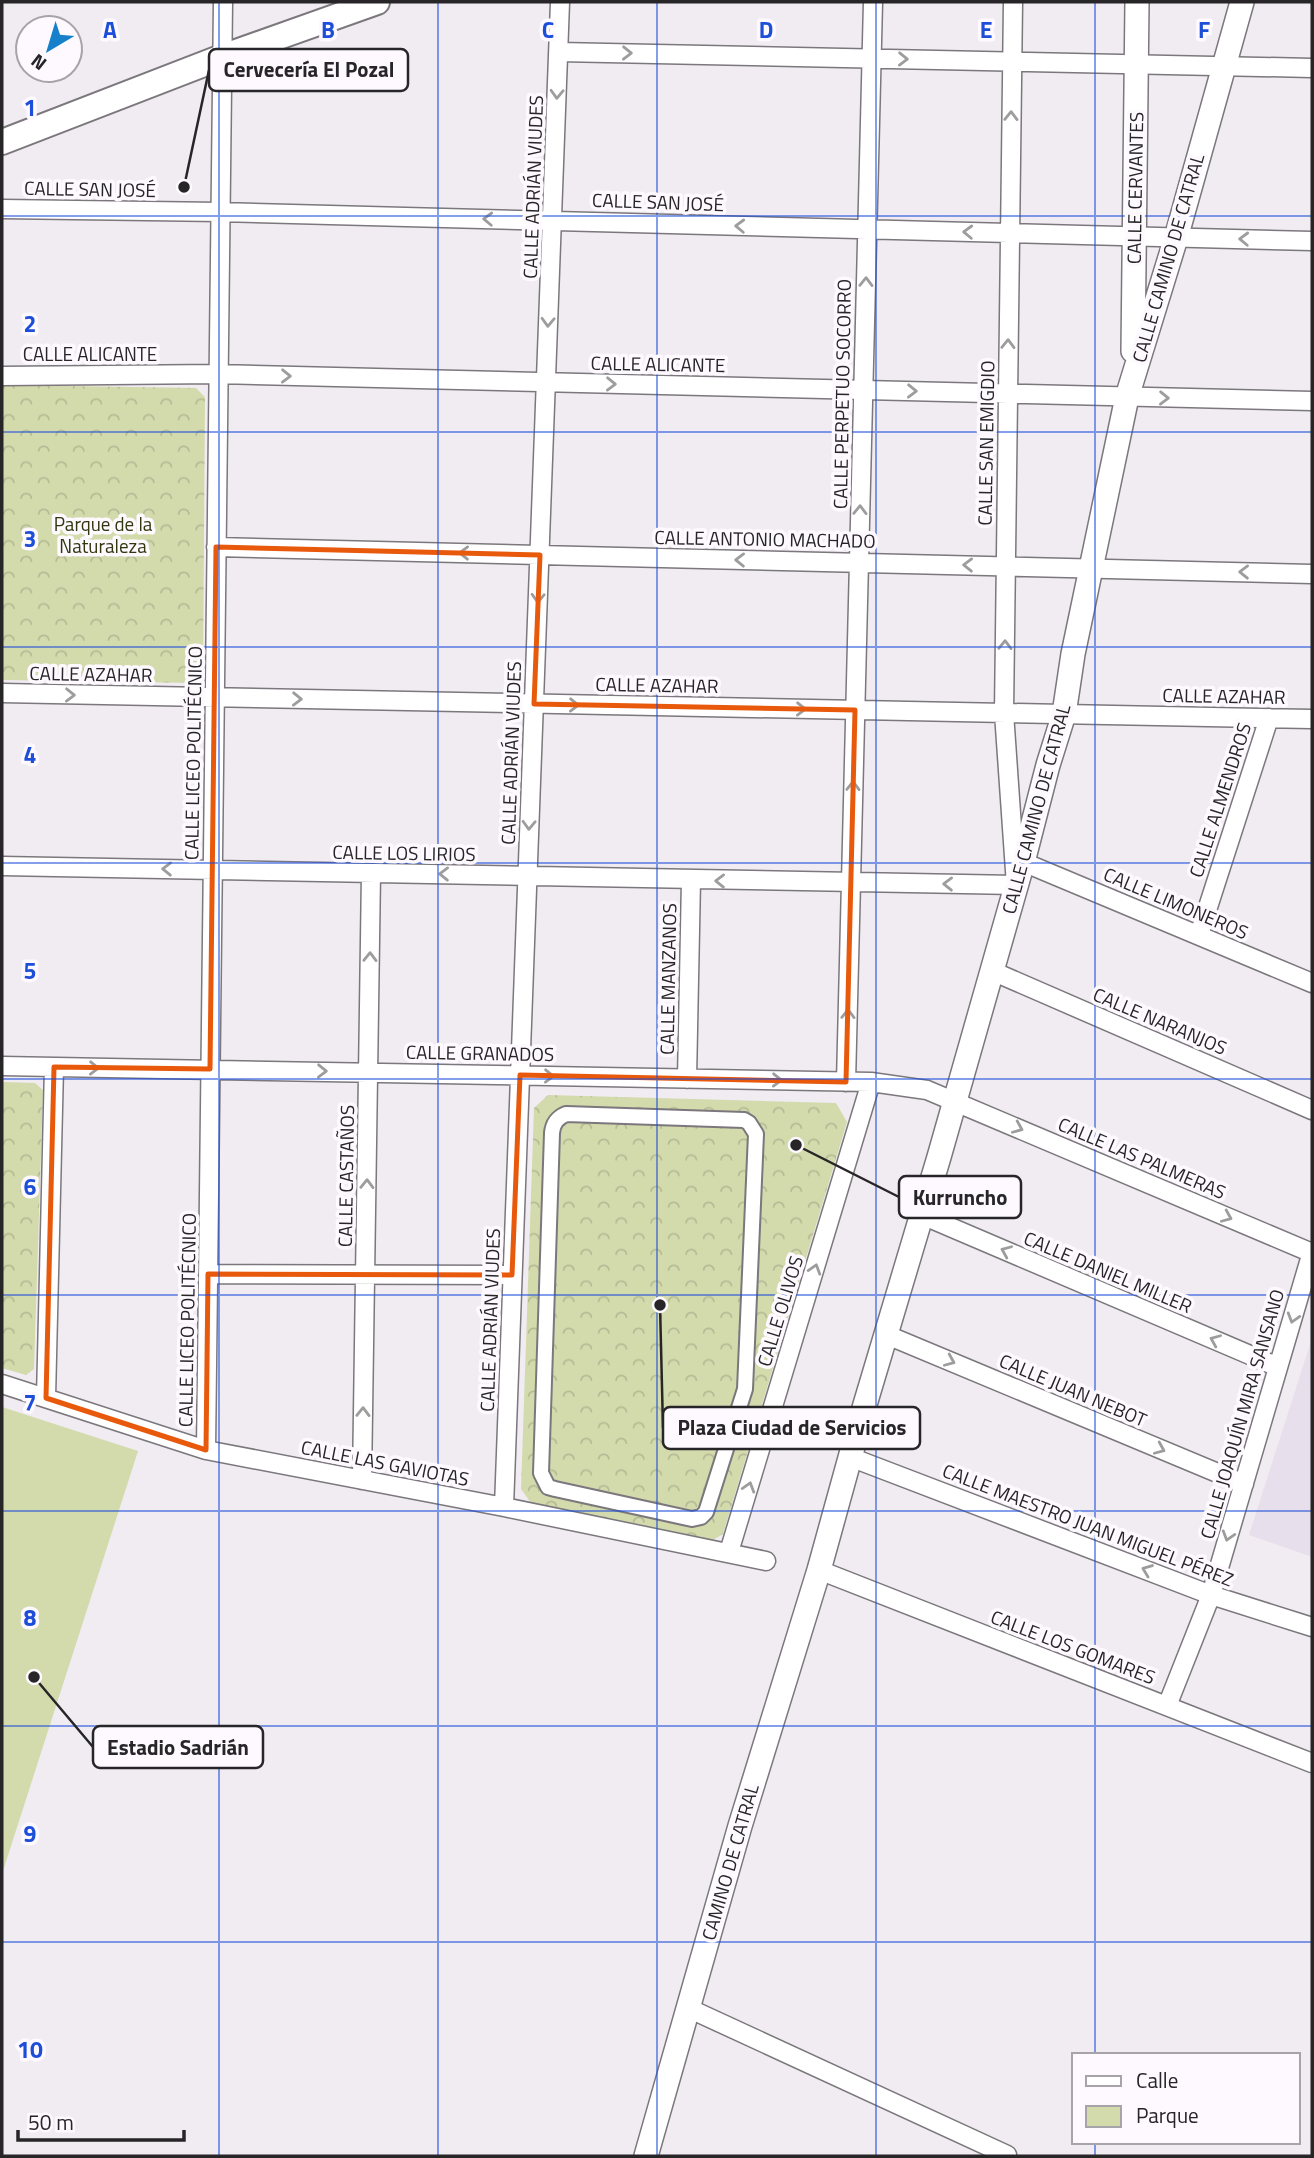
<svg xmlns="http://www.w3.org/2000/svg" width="1314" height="2158" viewBox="0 0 1314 2158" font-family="'Titillium Web',sans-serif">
<defs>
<pattern id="forest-crowns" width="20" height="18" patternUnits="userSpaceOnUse" patternTransform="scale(1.75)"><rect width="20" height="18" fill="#d3daac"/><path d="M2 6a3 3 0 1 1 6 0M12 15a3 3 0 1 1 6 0" fill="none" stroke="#b5bb94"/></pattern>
</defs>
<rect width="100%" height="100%" fill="#f0ecf2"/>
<path fill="#e8dfec" d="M1312,1338V1557L1249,1535Z"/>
<path fill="#d3daac" d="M2,1407L138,1451L2,1874Z"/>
<path fill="url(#forest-crowns)" d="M2,385L196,388L205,397L203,673L195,683L2,680Z
M2,1082L35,1083L43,1090L34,1369L26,1375L2,1368Z
M548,1095L836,1103L847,1122L723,1534L708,1543L531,1503L521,1489L534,1108Z"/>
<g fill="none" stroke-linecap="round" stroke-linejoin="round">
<defs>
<path id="pedestrian" d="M566,1114L744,1120L749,1123L756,1134L745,1389L706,1512L701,1517L692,1519L555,1489L548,1487L541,1473L552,1133C553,1123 557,1118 566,1114Z"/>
<path id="minor" d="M559,52L1312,68
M2,209L220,212L1312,241
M2,376L218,374L1312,401
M216,547L1312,574
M2,693L1312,719
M1023,862L1312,983
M2,866L1016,885L1004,713L1013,2
M1199,935L1269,718
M992,971L1312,1110
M2,1066L871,1082L927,1090L1312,1253
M687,1079L691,880
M846,1082L873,2
M922,1215L1278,1367
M208,1274L512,1275
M887,1335L1244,1484
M2,1384L206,1450L504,1507L766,1561
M46,1398L54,1067
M206,1450L223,2
M850,1457L1211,1595L1312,1627
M362,1480L371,873
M504,1507L560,2
M729,1552L871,1082
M819,1570L1312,1763
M1167,1706L1211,1595L1312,1252
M688,2008L1007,2155"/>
<path id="tertiary" d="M1133,351L1137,2
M646,2156L740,1826L819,1570L861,1418L939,1157L1023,862L1048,765L1064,714L1073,654L1127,397L1176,238L1242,2"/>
<path id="secondary" d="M2,142L222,57L377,2"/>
</defs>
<use href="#pedestrian" stroke="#7b777d" stroke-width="18"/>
<use href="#minor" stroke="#7b777d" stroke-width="21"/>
<use href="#tertiary" stroke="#7b777d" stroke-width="26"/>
<use href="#secondary" stroke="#7b777d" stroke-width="28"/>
<use href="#pedestrian" stroke="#fff" stroke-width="14"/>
<use href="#minor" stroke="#fff" stroke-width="18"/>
<use href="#tertiary" stroke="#fff" stroke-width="23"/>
<use href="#secondary" stroke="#fff" stroke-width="24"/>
</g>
<defs><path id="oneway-chevron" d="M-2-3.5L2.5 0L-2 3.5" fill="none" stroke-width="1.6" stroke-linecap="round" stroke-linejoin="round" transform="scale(1.75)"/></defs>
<g stroke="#9e9d9e">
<use href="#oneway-chevron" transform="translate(627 53) rotate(1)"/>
<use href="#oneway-chevron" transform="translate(903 59) rotate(1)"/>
<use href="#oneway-chevron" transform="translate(557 94) rotate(92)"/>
<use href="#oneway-chevron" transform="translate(1011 116) rotate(-89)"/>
<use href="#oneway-chevron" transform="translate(488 219) rotate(-178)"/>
<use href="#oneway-chevron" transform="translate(740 226) rotate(-178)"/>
<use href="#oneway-chevron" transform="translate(968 232) rotate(-178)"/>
<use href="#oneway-chevron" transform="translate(1244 239) rotate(-178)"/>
<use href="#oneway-chevron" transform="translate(866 282) rotate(-89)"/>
<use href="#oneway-chevron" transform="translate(548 322) rotate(92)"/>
<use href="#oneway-chevron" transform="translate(1008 344) rotate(-89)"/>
<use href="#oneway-chevron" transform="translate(286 376) rotate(1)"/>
<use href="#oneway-chevron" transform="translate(611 384) rotate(1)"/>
<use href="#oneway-chevron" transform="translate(912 391) rotate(1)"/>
<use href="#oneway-chevron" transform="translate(1164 398) rotate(1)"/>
<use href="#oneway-chevron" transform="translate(860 510) rotate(-89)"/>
<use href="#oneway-chevron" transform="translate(464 553) rotate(-179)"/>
<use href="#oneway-chevron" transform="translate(740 560) rotate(-179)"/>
<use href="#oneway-chevron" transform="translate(968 565) rotate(-179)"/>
<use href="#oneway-chevron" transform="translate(1244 572) rotate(-179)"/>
<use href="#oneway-chevron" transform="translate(538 598) rotate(92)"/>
<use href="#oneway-chevron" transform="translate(1005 645) rotate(-89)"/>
<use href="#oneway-chevron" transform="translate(70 695) rotate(1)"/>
<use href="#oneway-chevron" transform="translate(297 699) rotate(1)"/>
<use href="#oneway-chevron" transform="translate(574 705) rotate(1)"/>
<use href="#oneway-chevron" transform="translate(801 709) rotate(1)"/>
<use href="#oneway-chevron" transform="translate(853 786) rotate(-89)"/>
<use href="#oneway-chevron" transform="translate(529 825) rotate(92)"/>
<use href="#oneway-chevron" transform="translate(167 869) rotate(-179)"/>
<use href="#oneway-chevron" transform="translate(444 874) rotate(-179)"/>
<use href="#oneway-chevron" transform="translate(720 881) rotate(-179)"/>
<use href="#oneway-chevron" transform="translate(948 884) rotate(-179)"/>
<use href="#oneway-chevron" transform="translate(370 957) rotate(-89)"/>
<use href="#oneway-chevron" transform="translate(848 1014) rotate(-89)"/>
<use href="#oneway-chevron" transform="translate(94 1068) rotate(1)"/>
<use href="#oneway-chevron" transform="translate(322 1071) rotate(1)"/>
<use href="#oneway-chevron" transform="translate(549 1076) rotate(1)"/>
<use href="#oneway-chevron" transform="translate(777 1080) rotate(1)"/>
<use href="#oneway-chevron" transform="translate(1018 1128) rotate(23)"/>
<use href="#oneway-chevron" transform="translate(367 1184) rotate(-89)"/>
<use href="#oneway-chevron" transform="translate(1227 1217) rotate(23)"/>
<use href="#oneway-chevron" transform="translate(1006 1251) rotate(-157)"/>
<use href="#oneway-chevron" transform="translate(815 1269) rotate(-73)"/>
<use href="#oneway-chevron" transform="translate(1293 1318) rotate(107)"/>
<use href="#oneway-chevron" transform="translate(1215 1340) rotate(-157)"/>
<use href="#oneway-chevron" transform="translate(950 1361) rotate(23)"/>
<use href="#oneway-chevron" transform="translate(363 1412) rotate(-89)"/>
<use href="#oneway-chevron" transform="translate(1160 1449) rotate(23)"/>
<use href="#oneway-chevron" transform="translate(749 1487) rotate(-73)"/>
<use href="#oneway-chevron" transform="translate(1228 1536) rotate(107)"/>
<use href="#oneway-chevron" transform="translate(1147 1570) rotate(-159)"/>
</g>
<path fill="none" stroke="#e8590c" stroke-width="5" stroke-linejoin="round" d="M216,547L540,555L534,704L855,710L846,1082L520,1075L512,1275L208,1274L206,1450L46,1398L54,1067L210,1069Z"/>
<path fill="none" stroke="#1d4ed8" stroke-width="2" stroke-opacity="0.55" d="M219,2V2156M438,2V2156M657,2V2156M876,2V2156M1095,2V2055M2,216H1312M2,432H1312M2,647H1312M2,863H1312M2,1079H1312M2,1295H1312M2,1511H1312M2,1726H1312M2,1942H1312M1095,2142V2156"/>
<g text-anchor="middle" stroke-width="7" stroke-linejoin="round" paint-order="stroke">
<g font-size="19" fill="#272528" stroke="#fdf9ff">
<text transform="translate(533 187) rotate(-88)" y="7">CALLE ADRIÁN VIUDES</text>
<text transform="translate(1135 188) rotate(-89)" y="7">CALLE CERVANTES</text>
<text transform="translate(90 189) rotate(1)" y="7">CALLE SAN JOSÉ</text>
<text transform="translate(658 202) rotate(2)" y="7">CALLE SAN JOSÉ</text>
<text transform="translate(1168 258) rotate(-74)" y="7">CALLE CAMINO DE CATRAL</text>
<text x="90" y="361">CALLE ALICANTE</text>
<text transform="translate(658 364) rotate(1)" y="7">CALLE ALICANTE</text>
<text transform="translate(842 394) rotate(-89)" y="7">CALLE PERPETUO SOCORRO</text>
<text transform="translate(986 443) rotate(-89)" y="7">CALLE SAN EMIGDIO</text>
<text transform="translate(765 539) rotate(1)" y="7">CALLE ANTONIO MACHADO</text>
<text transform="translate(91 674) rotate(1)" y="7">CALLE AZAHAR</text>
<text transform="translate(657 685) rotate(1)" y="7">CALLE AZAHAR</text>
<text transform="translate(1224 696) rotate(1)" y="7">CALLE AZAHAR</text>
<text transform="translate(193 753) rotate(-89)" y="7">CALLE LICEO POLITÉCNICO</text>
<text transform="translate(511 753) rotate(-88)" y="7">CALLE ADRIÁN VIUDES</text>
<text transform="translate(1220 800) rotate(-72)" y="7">CALLE ALMENDROS</text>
<text transform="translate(1036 809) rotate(-75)" y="7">CALLE CAMINO DE CATRAL</text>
<text transform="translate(404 853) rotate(1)" y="7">CALLE LOS LIRIOS</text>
<text transform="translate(1176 903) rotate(23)" y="7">CALLE LIMONEROS</text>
<text transform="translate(668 979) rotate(-89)" y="7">CALLE MANZANOS</text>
<text transform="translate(1160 1021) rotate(23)" y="7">CALLE NARANJOS</text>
<text transform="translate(480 1053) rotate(1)" y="7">CALLE GRANADOS</text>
<text transform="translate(1142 1158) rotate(23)" y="7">CALLE LAS PALMERAS</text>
<text transform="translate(346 1176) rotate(-89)" y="7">CALLE CASTAÑOS</text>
<text transform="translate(1108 1272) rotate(23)" y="7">CALLE DANIEL MILLER</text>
<text transform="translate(780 1311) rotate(-73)" y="7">CALLE OLIVOS</text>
<text transform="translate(187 1320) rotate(-89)" y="7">CALLE LICEO POLITÉCNICO</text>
<text transform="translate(490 1320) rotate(-88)" y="7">CALLE ADRIÁN VIUDES</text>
<text transform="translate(1073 1390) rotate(23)" y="7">CALLE JUAN NEBOT</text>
<text transform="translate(1242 1414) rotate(-74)" y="7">CALLE JOAQUÍN MIRA SANSANO</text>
<text transform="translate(385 1463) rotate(11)" y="7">CALLE LAS GAVIOTAS</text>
<text transform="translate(1088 1525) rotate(21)" y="7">CALLE MAESTRO JUAN MIGUEL PÉREZ</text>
<text transform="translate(1073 1647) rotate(21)" y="7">CALLE LOS GOMARES</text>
<text transform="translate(730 1862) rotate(-74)" y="7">CAMINO DE CATRAL</text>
</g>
<g font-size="19" fill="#31360d" stroke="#fdf9ff">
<text x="103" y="531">Parque de la<tspan x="103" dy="22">Naturaleza</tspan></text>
</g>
</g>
<g font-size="23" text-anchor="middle" font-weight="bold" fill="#1d4ed8" stroke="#fdf9ff" stroke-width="7" stroke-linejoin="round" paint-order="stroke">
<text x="110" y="38">A</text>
<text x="328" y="38">B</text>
<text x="548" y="38">C</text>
<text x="766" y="38">D</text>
<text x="986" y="38">E</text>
<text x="1204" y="38">F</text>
<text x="30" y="116">1</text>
<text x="30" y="332">2</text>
<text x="30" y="547">3</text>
<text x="30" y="763">4</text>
<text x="30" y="979">5</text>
<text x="30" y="1195">6</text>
<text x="30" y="1411">7</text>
<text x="30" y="1626">8</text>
<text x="30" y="1842">9</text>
<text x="30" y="2058">10</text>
</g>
<path fill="none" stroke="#272528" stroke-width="2.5" d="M184 187L209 70M796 1145L899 1197M660 1305L663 1428M34 1677L93 1747"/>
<g fill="#272528" stroke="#fdf9ff" stroke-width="2.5">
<circle cx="184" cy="187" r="7"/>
<circle cx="796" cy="1145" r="7"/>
<circle cx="660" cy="1305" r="7"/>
<circle cx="34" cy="1677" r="7"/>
</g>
<g fill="#fdf9ff" stroke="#272528" stroke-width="2.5">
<rect x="209" y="49" width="199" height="42" rx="7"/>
<rect x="899" y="1176" width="122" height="42" rx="7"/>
<rect x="663" y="1407" width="257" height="42" rx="7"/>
<rect x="93" y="1726" width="170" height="42" rx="7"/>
</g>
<g font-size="21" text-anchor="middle" font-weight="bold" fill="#272528">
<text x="309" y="77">Cervecería El Pozal</text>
<text x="960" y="1205">Kurruncho</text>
<text x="792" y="1435">Plaza Ciudad de Servicios</text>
<text x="178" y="1755">Estadio Sadrián</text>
</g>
<rect width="1314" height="2158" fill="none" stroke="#272528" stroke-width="7"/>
<rect x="1072" y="2053" width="228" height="91" fill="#fdf9ff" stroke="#a7a4a9" stroke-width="2"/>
<rect x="1086" y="2076" width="35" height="10" fill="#ffffff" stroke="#a7a4a9" stroke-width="2"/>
<text x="1136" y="2088" font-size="21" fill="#272528">Calle</text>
<rect x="1086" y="2106" width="35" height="21" fill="#d3daac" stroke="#a7a4a9" stroke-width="2"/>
<text x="1136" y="2123" font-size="21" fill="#272528">Parque</text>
<g transform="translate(49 49) rotate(218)"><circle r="33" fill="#fdf9ff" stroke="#a7a4a9" stroke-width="2"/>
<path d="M0-5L12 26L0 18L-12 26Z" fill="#1680ca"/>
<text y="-10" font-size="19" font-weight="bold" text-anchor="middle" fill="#272528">N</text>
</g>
<path d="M18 2130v10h166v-10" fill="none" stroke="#272528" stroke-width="3.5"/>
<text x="28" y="2130" font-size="21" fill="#272528" stroke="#fdf9ff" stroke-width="5" paint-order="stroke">50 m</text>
</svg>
